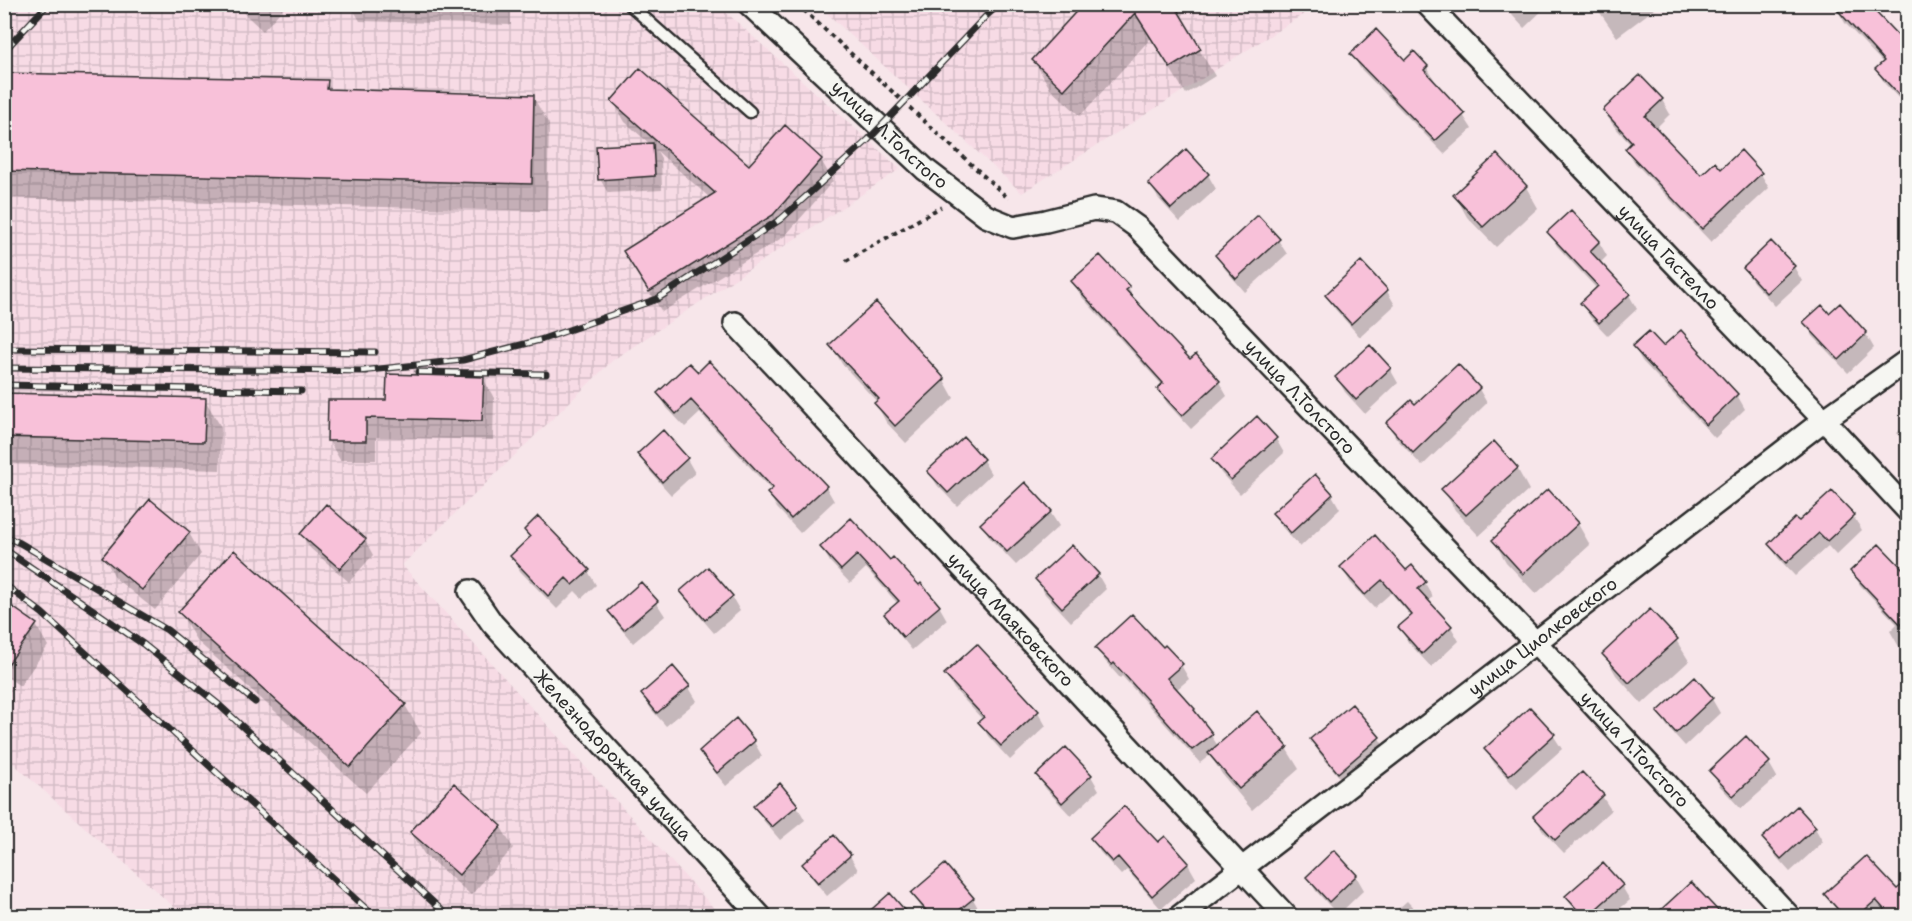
<svg xmlns="http://www.w3.org/2000/svg" width="1912" height="921" viewBox="0 0 1912 921" font-family="'Shantell Sans',sans-serif">
<defs>
<pattern id="industrial-grid" width="8" height="8" patternUnits="userSpaceOnUse" patternTransform="scale(1.5)"><rect width="8" height="8" fill="#f7dbe5"/><path d="M0 4h8M4 0v8" fill="none" stroke="#d4bcc5"/></pattern>
</defs>
<rect width="100%" height="100%" fill="#f7e6ea"/>
<filter id="ink" filterUnits="userSpaceOnUse"><feTurbulence type="fractalNoise" baseFrequency=".0167" numOctaves="2"/><feDisplacementMap in="SourceGraphic" scale="12" xChannelSelector="R" yChannelSelector="G"/><feConvolveMatrix kernelMatrix="1 2 1 2 8 2 1 2 1" color-interpolation-filters="sRGB"/></filter>
<g filter="url(#ink)">
<path fill="url(#industrial-grid)" d="M5,5H718L900,169L613,360L402,565L721,916H184L5,756Z
M818,5H1318L1022,193Z"/>
<path fill="#0003" d="M42,4H52L48,9Z
M234,4H287L263,31Z
M350,4H511V25L360,21Z
M1085,4H1183L1176,11L1215,76L1186,94L1151,38L1080,116L1049,87L1034,60Z
M1502,4H1548V5L1524,28Z
M1594,4H1661L1617,37Z
M1837,9L1904,45L1908,42V108L1885,84L1877,70L1884,64L1845,23Z
M1352,54L1427,67L1435,81L1433,83L1463,115L1472,129L1444,154L1360,68Z
M4,74L327,82L332,91L533,97L549,124L547,211L4,198Z
M1640,77L1662,100L1670,114L1655,129L1701,178L1721,171L1761,174L1769,188L1711,242L1635,163L1627,149L1631,145L1613,125L1604,111Z
M613,101L749,167L785,128L821,160L833,181L785,236L662,312L637,272L710,198L657,151L661,158L662,190L608,193L600,179L650,144L625,122Z
M1208,175L1216,189L1180,222L1158,198L1150,184Z
M1526,187L1538,208L1496,247L1467,217L1455,195Z
M1571,212L1599,242L1607,256L1600,263L1629,295L1637,309L1608,336L1590,317L1582,303L1597,289L1557,246L1549,232Z
M1278,240L1287,254L1245,292L1225,269L1217,255Z
M1794,267L1802,281L1775,306L1753,282L1745,268Z
M1073,281L1128,288L1136,302L1190,361L1219,382L1227,396L1191,429L1167,403L1159,389L1163,386L1081,296Z
M1387,291L1395,305L1360,337L1335,309L1326,295Z
M876,304L944,380L954,398L906,443L886,422L876,403L877,402L842,364L831,345Z
M1840,305L1866,334L1874,348L1848,373L1813,336L1805,322L1829,315Z
M1370,347L1390,369L1398,383L1365,414L1345,392L1337,378Z
M1634,347L1699,352L1704,360L1737,395L1745,409L1715,438L1642,361Z
M689,365L826,487L834,501L800,533L777,508L769,494L772,491L700,413L685,427L667,408L659,394Z
M1458,366L1479,389L1487,403L1422,466L1396,438L1388,424L1415,406Z
M483,378L494,398L493,440L376,437V460H340L329,441L387,401Z
M4,394L205,400L221,427L220,470L4,464Z
M1908,423V449L1897,433Z
M964,439L983,460L991,474L957,506L937,485L929,471Z
M1276,439L1284,453L1240,494L1221,473L1213,459Z
M639,454L687,459L695,473L671,495L647,468Z
M1517,468L1529,490L1479,536L1455,510L1443,489Z
M1314,476L1332,495L1340,509L1300,547L1282,527L1274,513Z
M1548,491L1578,524L1590,545L1536,594L1506,562L1494,541Z
M326,506L365,540L373,555L349,582L310,548L301,534Z
M1050,512L1059,526L1016,565L990,538L982,524Z
M1853,516L1862,530L1836,555L1828,546L1795,576L1778,558L1770,544L1798,523Z
M851,521L890,562L939,606L947,620L912,650L894,628L886,614L898,604L866,568L850,583L830,562L822,548Z
M525,530L588,571L596,585L582,598L575,591L557,609L520,571L512,556L531,539Z
M189,533L201,554L155,610L116,579L104,557Z
M1342,568L1406,572L1425,583L1433,597L1427,601L1451,627L1459,641L1431,667L1408,642L1400,628L1412,617L1391,593L1374,608L1350,582Z
M708,569L732,597L740,611L714,633L690,605L682,591Z
M1852,571L1908,577V656L1898,645L1890,631L1897,624L1860,585Z
M1098,575L1106,589L1071,622L1045,594L1037,580Z
M656,602L665,616L633,643L618,625L610,611Z
M4,603L36,625L48,646L20,686L4,675Z
M180,612L405,705L421,733L366,793L196,640Z
M1676,640L1689,661L1642,704L1616,675L1604,654Z
M1097,648L1163,649L1181,665L1189,679L1176,690L1194,710L1218,746L1286,748L1299,769L1252,810L1222,774L1210,755L1200,763L1122,676L1120,678L1105,661Z
M946,675L1038,712L1046,726L1010,760L988,736L980,722L983,720L954,689Z
M1695,679L1712,699L1720,713L1685,746L1667,726L1659,712Z
M688,686L697,701L666,726L651,709L643,695Z
M1352,706L1379,738L1387,752L1347,786L1320,754L1312,740Z
M1553,735L1562,749L1517,789L1494,763L1486,749Z
M754,742L762,756L726,786L709,765L700,751Z
M1769,763L1777,777L1741,809L1719,785L1711,771Z
M1037,775L1091,776L1099,790L1071,816L1046,789Z
M1602,796L1611,810L1564,853L1543,831L1535,817Z
M755,806H797L805,820L780,840L763,820Z
M501,827L513,848L471,895L424,854L412,833Z
M1815,828L1823,842L1790,872L1772,852L1764,838Z
M1092,838L1158,844L1165,838L1188,864L1196,878L1161,909L1127,870L1121,875L1100,852Z
M1334,852L1356,876L1364,890L1338,915L1316,891L1308,877Z
M850,856L858,870L827,896L812,878L804,864Z
M945,866L973,899L981,913L977,916H929L921,907L913,893Z
M1908,882V916H1888L1885,913L1881,916H1841L1826,895L1897,892Z
M1691,884L1721,916H1662L1660,913Z
M1621,885L1630,900L1611,916H1580L1567,897Z
M890,896L907,916H866Z
M1407,901L1421,916H1390Z"/>
<path fill="#f8c1d9" stroke="#2b2b2b" stroke-width="1.5" d="M1083,4H1174L1201,49L1170,68L1135,13L1064,90L1032,60Z
M1832,4H1868L1908,46V105L1875,69L1884,61Z
M1376,29L1405,60L1414,51L1428,66L1424,70L1465,114L1435,141L1350,54Z
M640,68L749,165L785,125L822,159L773,215L649,292L623,251L715,193L611,101Z
M4,73L328,80L327,89L534,95L532,184L4,171Z
M1640,75L1663,99L1645,116L1701,175L1715,162L1721,169L1741,150L1762,173L1702,229L1625,149L1632,142L1603,110Z
M653,143L655,176L598,180L596,146Z
M1186,149L1209,174L1171,209L1148,183Z
M1497,154L1527,186L1483,227L1453,195Z
M1571,210L1600,241L1590,251L1630,294L1599,323L1580,303L1598,286L1547,232Z
M1258,215L1280,239L1236,279L1215,255Z
M1771,241L1795,266L1766,293L1743,268Z
M1100,255L1130,287L1126,290L1190,359L1196,354L1220,381L1182,416L1157,389L1163,383L1071,281Z
M1361,261L1388,290L1351,324L1325,295Z
M876,302L945,379L895,426L874,403L879,399L829,345Z
M1840,303L1867,333L1839,360L1803,322L1822,305L1829,313Z
M1681,330L1700,351L1699,352L1738,394L1706,425L1632,346L1649,331L1663,346Z
M1370,345L1391,368L1356,400L1335,377Z
M709,361L827,486L791,519L767,493L773,488L691,400L676,414L657,393L689,363L698,372Z
M1458,364L1480,388L1413,453L1386,423L1411,400L1415,404Z
M387,374L484,377L482,421L366,418V441H327L328,400H386Z
M4,393L206,398L204,442L4,437Z
M1257,416L1277,438L1231,480L1211,459Z
M663,430L688,458L662,482L637,454Z
M964,437L984,459L948,493L927,471Z
M1494,441L1518,468L1466,515L1441,489Z
M1315,474L1333,494L1291,533L1272,513Z
M1025,482L1052,511L1007,552L980,524Z
M1548,489L1579,523L1523,574L1492,540Z
M1832,491L1855,515L1827,541L1819,533L1786,563L1768,544L1795,518L1799,521Z
M150,499L190,532L142,590L102,557Z
M326,504L366,539L340,569L300,534Z
M538,516L590,570L573,585L566,578L548,596L510,556L530,537L524,530Z
M851,518L890,560L893,557L919,585L921,583L940,606L903,637L884,614L899,601L857,555L841,570L820,547Z
M1375,535L1406,570L1412,565L1426,582L1418,589L1452,626L1422,654L1398,627L1412,615L1382,580L1365,595L1340,567Z
M1879,544L1908,574V632L1850,571Z
M1072,545L1099,574L1062,608L1035,579Z
M234,550L406,704L350,767L178,612Z
M708,567L733,596L705,620L680,591Z
M641,582L658,601L624,630L608,611Z
M4,601L37,624L4,670Z
M1650,609L1678,639L1629,683L1602,654Z
M1132,614L1163,647L1165,645L1183,664L1167,678L1195,709L1194,710L1213,734L1192,750L1114,663L1112,665L1095,648Z
M977,644L1039,711L1001,746L978,722L984,717L944,674Z
M673,666L690,686L657,713L641,694Z
M1695,677L1713,698L1676,733L1657,712Z
M1352,704L1380,737L1338,773L1310,739Z
M1530,707L1555,734L1509,776L1484,749Z
M1257,711L1288,747L1239,789L1208,753Z
M736,718L755,741L717,773L699,751Z
M1746,736L1770,762L1733,796L1709,771Z
M1066,747L1092,775L1062,803L1036,775Z
M1582,772L1604,795L1555,840L1533,816Z
M454,783L502,826L459,875L410,832Z
M780,783L798,805L772,827L753,806Z
M1124,806L1158,842L1165,836L1189,863L1152,896L1118,857L1112,862L1090,838Z
M1797,806L1816,827L1781,859L1762,838Z
M834,835L851,855L818,883L802,864Z
M1334,850L1357,875L1329,902L1306,877Z
M1866,856L1897,889L1908,880V916H1890L1876,900L1858,916H1844L1824,894Z
M1603,863L1623,885L1588,916H1583L1565,896Z
M945,864L974,898L952,916H931L911,893Z
M1691,882L1723,916H1654Z
M890,893L910,916H864Z"/>
<g fill="none" stroke-linecap="round" stroke-linejoin="round">
<defs>
<path id="lane" d="M629,4L750,112"/>
<g id="street">
<path id="s1" d="M749,4L926,170L986,216L1013,227L1046,221L1094,209L1116,212L1137,227L1536,643L1789,916"/>
<path id="s2" d="M1427,4L1824,420L1908,511"/>
<path id="s3" d="M735,323L1286,916"/>
<path id="s4" d="M470,591L492,623L760,916"/>
<path id="s5" d="M1180,916L1824,420L1908,360"/>
</g>
</defs>
<use href="#lane" stroke="#2b2b2b" stroke-width="15"/>
<use href="#street" stroke="#2b2b2b" stroke-width="26"/>
<path stroke="#2b2b2b" stroke-width="4" stroke-dasharray="4.5 4.5" stroke-linecap="butt" d="M797,4L1009,199
M846,261L941,207"/>
<use href="#lane" stroke="#f6f6f2" stroke-width="10"/>
<use href="#street" stroke="#f6f6f2" stroke-width="21"/>
<defs>
<path id="rail" d="M4,51L48,4
M4,349L375,352
M4,368L367,371
M361,371L463,360L540,340L657,299L781,219L868,140L987,15L1000,4
M418,372L546,374
M4,385L301,391
M4,536L20,543L167,630L255,702
M4,549L143,644L218,704L448,916
M4,584L42,613L374,916"/>
</defs>
<use href="#rail" stroke="#2b2b2b" stroke-width="7"/>
<use href="#rail" stroke="#f6f6f2" stroke-width="4.5" stroke-dasharray="14" stroke-linecap="butt"/>
</g>
</g>
<g text-anchor="middle" stroke-width="4.5" stroke-linejoin="round" paint-order="stroke">
<g font-size="18" fill="#2b2b2b" stroke="#f6f6f2">
<text dy="6" stroke="none"><textPath href="#s1" startOffset="192">улица Л.Толстого</textPath></text>
<text dy="6" stroke="none"><textPath href="#s2" startOffset="350">улица Гастелло</textPath></text>
<text dy="6" stroke="none"><textPath href="#s1" startOffset="714">улица Л.Толстого</textPath></text>
<text dy="6" stroke="none"><textPath href="#s3" startOffset="405">улица Маяковского</textPath></text>
<text dy="6" stroke="none"><textPath href="#s5" startOffset="458">улица Циолковского</textPath></text>
<text dy="6" stroke="none"><textPath href="#s1" startOffset="1200">улица Л.Толстого</textPath></text>
<text dy="6" stroke="none"><textPath href="#s4" startOffset="218">Железнодорожная улица</textPath></text>
</g>
</g>
<rect width="1912" height="921" fill="none" stroke="#f6f6f2" stroke-width="24"/>
<rect x="12" y="12" width="1888" height="897" fill="none" stroke="#2b2b2b" stroke-width="2" filter="url(#ink)"/>
</svg>
